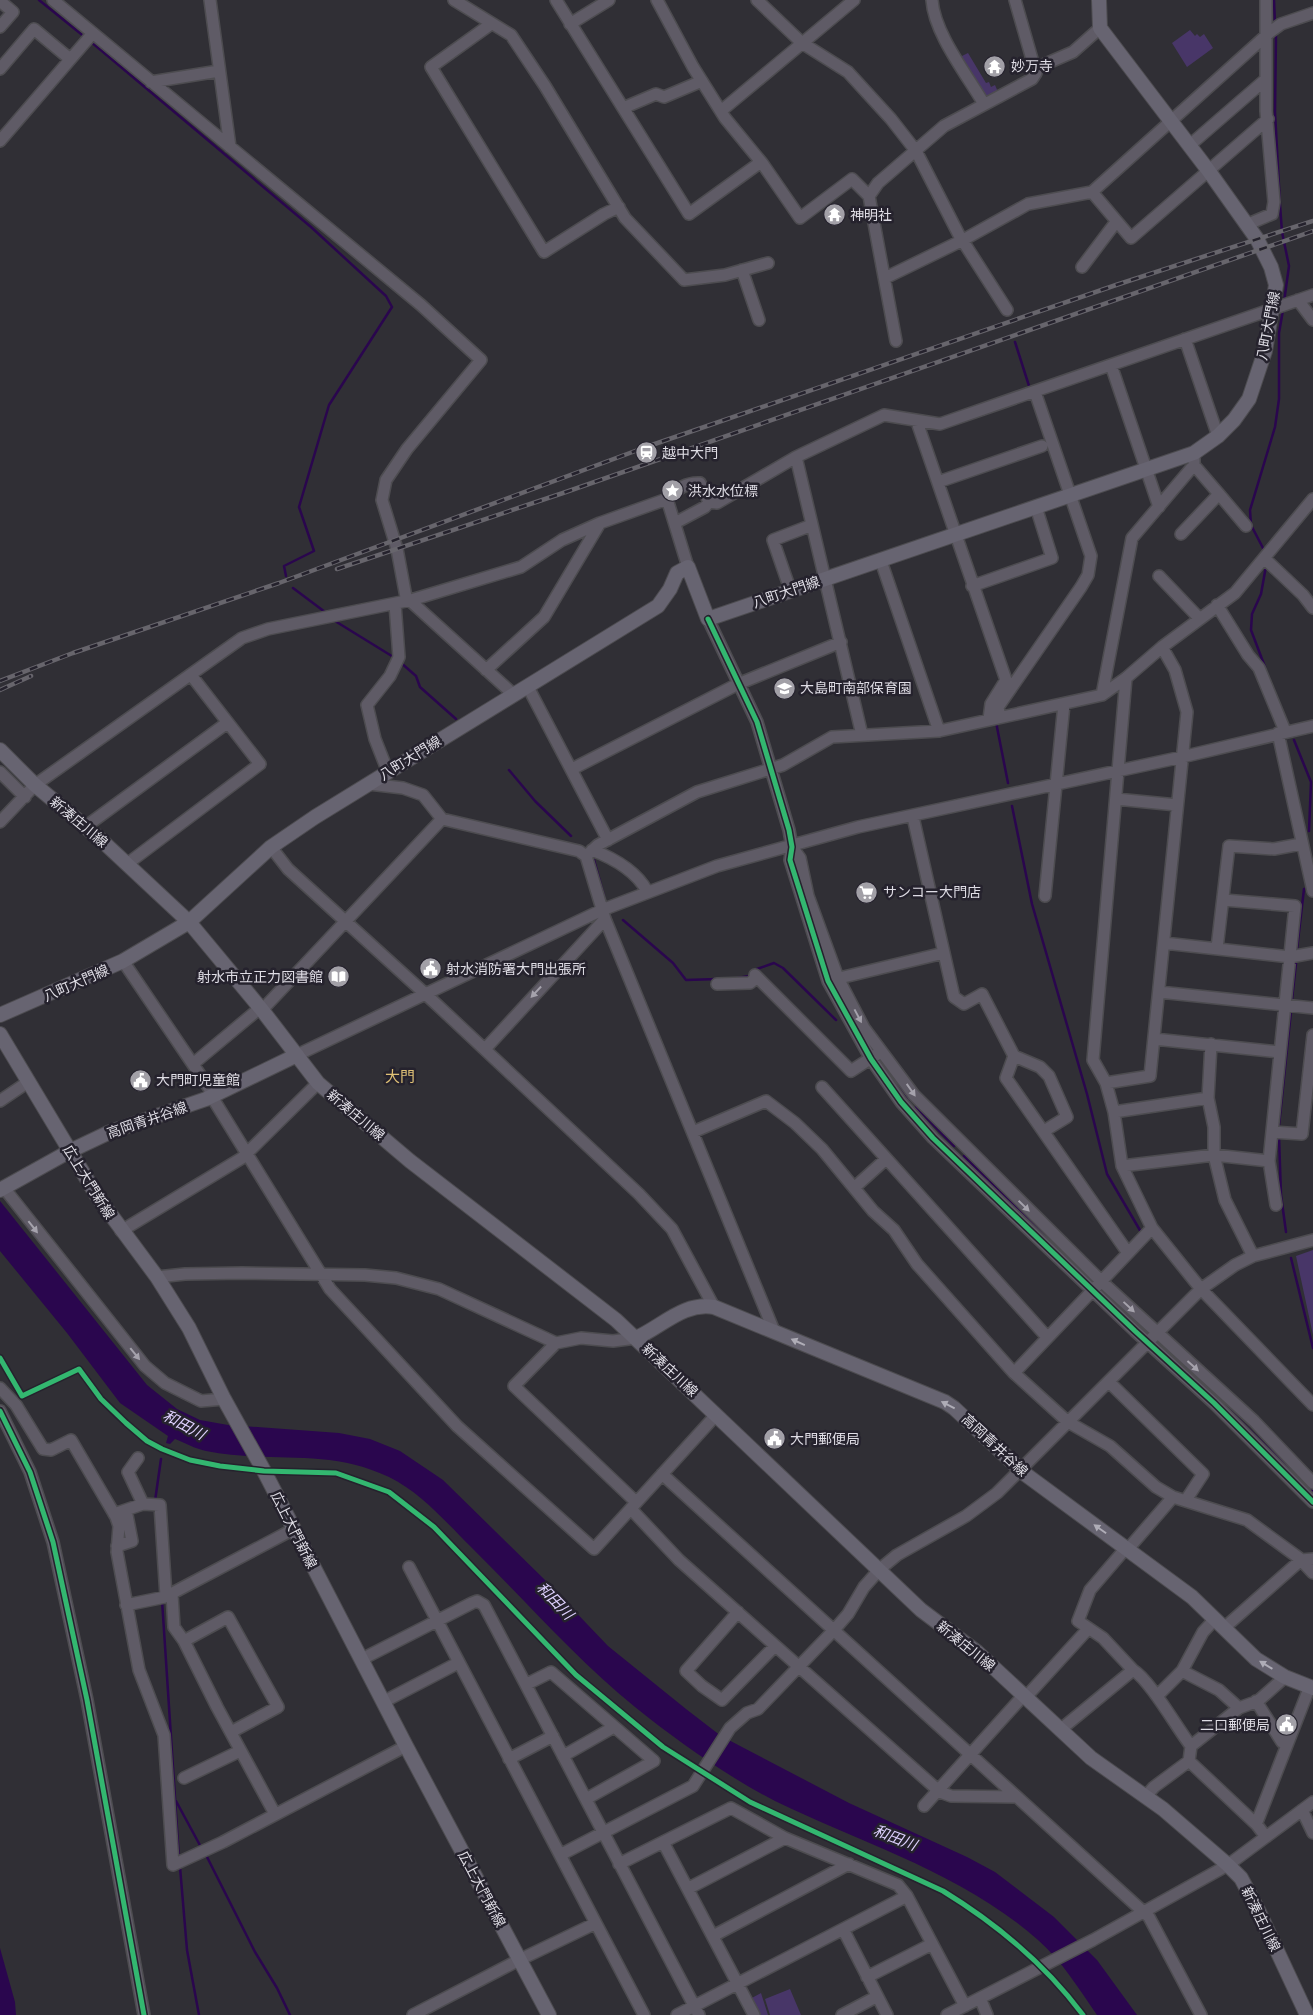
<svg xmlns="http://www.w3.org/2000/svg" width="1313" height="2015" viewBox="0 0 1313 2015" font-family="Ubuntu,'Noto Sans JP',sans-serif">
<rect width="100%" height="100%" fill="#302f35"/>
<path fill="#483668" d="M1190,30L1195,36L1197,34L1200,37L1204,34L1213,48L1187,67L1172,43Z
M968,53L986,83L989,82L991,87L995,85L998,92L985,100L960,57Z
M1313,1250V1335L1296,1256Z
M790,1989L801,2015H770L765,1999Z
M761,1993L768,2015H759L750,1999Z"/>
<path fill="#2a064e" d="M0,1201L147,1385L177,1409L200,1420L228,1425L339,1433L370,1439L400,1451L443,1480L545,1580L608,1646L686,1709L721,1736L849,1803L967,1857L995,1872L1054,1917L1097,1960L1137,2015H1097C1079,1989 1062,1961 1038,1940C962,1873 864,1844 775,1801C728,1777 676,1740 635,1707C575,1658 525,1600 470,1546C446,1522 420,1492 389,1477C327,1447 270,1464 206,1451C196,1449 185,1443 175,1439L170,1444L166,1443L168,1436L120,1403L67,1333L0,1251Z
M0,1948L15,2002L16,2015H0Z"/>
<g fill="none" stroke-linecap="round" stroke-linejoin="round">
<path stroke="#2a064e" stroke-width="2.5" d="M39,0L86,38
M1274,0L1275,23
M1276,34L1275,112L1280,205L1282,232L1289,266L1284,302
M90,41L311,227L386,296L392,307L329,405L299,507L314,551L284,566L286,576
M1015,342L1030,389
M1264,550L1251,525L1250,510L1275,427L1279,399V333L1283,310
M293,588L325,612
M335,621L395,658
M400,662L416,676L420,687L456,719
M1265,667L1251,630L1252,614L1261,594L1266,566
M996,722L1008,783
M1294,740L1311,782L1309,831
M509,770L535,801L571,836
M1012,806L1032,904L1087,1094L1107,1174L1141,1232
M594,860L604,896
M623,920L673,963L686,980L718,979
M1297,949L1304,889
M757,969L774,963L783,968L836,1020
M738,978L749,976
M1292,999L1296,963
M879,1058L910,1100
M916,1107L954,1146
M1279,1125L1291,1011
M1279,1137L1281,1195L1286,1232
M964,1156L1085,1275
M1291,1258L1313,1348
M1172,1354L1217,1399
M1227,1408L1313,1492
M155,1501L161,1459
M162,1600L179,1859
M176,1801L202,1849
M205,1853L255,1952L277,1988L290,2015
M180,1867L187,1950L199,2015"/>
<defs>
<path id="minor" d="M53,0L421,305L481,360L407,449L386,480L382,500L397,549L406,597L513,694
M210,0L230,147
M454,0L511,35L545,86L625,218L684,280L725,275L768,263
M556,0L689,214L761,162
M657,0L693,67L725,118L762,163L800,218L852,179L869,196L896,341
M757,0L802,43L848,72L891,119L916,151L959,235L1007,310
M932,0C934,33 967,75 984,104
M0,1L13,12L0,27
M491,24L431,67L544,252L604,214L619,207
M570,24L609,0
M1036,68L1073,52L1100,28
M0,69L34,29L70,59
M151,82L219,71
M623,108L656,94L664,97L702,81
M721,111L854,0
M0,141L93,33
M1190,145L1265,80
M1092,192L1131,238L1268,119
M869,196L878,183L944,126L1032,79L1036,73L1015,0
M1246,225L1272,214L1274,202L1266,111V0
M1082,267L1116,222
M742,270L759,320
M885,278L963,240L1028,204L1092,192L1270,32L1281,24L1313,13
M1298,300L1313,320
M1185,339L1218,436
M1111,365L1159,507
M917,422L1006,680L991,704L989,719
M796,457L862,735
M938,482L1042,446
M1219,494L1246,526
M667,499L688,567
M675,523L705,507L709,502L717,503L796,457L884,415L940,424L1313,295
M1181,534L1219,494L1194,465
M1264,558L1303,595L1313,608
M881,561L939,731
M1159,576L1200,619
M972,586L1052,558L1036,507
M791,592L773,540L812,525
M1217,605L1248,655L1259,668L1285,731
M708,619L757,722L789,830L792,847L790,860L828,981L871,1059L901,1102L933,1138L1135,1331L1214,1403L1313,1502
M486,670L544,617L600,523
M1126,678L1093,1060L1106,1083L1114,1112L1122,1166L1152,1228L1201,1289L1313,1405
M528,687L608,840
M1102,695L1132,538L1194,465V453
M1000,717L998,707L1081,587L1088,575L1091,556L1035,392
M1278,733L1313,891
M572,769L738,684L841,642
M0,772L25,797
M388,772L375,739L367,705L390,676L399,657L395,604
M369,784L403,788L423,795L442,819L579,851L586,856L605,919L774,1331
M1116,799L1177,805
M913,817L954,997L964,1004L982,994L1014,1056L1006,1078L1128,1253
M0,822L35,785L242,638L268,629L411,600L521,567L562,540L600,523L667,499C676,489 686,482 700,483L709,502
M85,827L227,723
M271,847L288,869L433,1001L639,1194L672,1229L714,1307
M792,847L800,858L808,896L838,978L864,1028L914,1095L1101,1281L1254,1421L1313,1483
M592,850C613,858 636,871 647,891
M586,856L598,845L697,792L783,765L832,737L939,731L1102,695L1126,678L1162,647L1235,593L1313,499
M127,864L260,764L191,675
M1045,896L1064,704
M1224,900L1295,906L1269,1161L1276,1205
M1164,943L1290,957L1313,953
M1217,948L1229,846L1274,849L1301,844
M123,961L209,1088L212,1097L330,1289L457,1426L594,1549L716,1415
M755,975L851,1071L876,1055
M831,980L944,953
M717,984L750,983L757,977
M1159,992L1313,1008
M262,1010L442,819
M1154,1039L1279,1052
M1211,1044L1208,1098L1214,1127V1155L1225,1200L1253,1256
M485,1049L605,919
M297,1055L602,910L717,866L858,827L1182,757L1313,726
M1014,1056L1040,1067L1049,1076L1067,1117L1044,1131
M193,1064L260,1008
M1106,1083L1150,1076L1187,712L1175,670L1162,647
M822,1087L1047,1337
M0,1101L28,1082
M1114,1112L1208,1098
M693,1132L766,1101L795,1123L822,1149L873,1211L894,1230L917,1264L1014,1373L1068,1422L1110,1446L1156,1487L1173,1497L1247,1520L1299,1558L1313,1573
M1272,1132L1302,1134L1313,1035
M1122,1166L1214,1155L1269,1161
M855,1187L886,1159
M4,1188L145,1366L165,1383L201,1401L224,1399
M121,1231L242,1158L318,1083
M157,1277L185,1274L242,1273L365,1275L396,1278L439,1289L556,1343L581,1338L613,1341L636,1338
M556,1343L514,1386L636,1502
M1014,1373L1152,1228
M1109,1382L1203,1474L1186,1500
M0,1388L16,1405L43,1449L51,1450L71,1440L116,1517L119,1526L117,1552L139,1670L164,1735L173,1865L223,1842L406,1746
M0,1411L30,1472L53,1542L87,1700L144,2015
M662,1474L1149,1917L1201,2015
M143,1504L160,1505L166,1596
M631,1509L679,1560L940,1792L951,1796L1017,1797
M114,1514L143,1504L128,1472L138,1458
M117,1546L132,1541L126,1510
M1128,1549L1173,1497
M409,1567L644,2015
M172,1594L174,1627L184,1641L217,1707L275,1814
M126,1605L165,1597L292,1530
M738,1612L686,1671L702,1686L722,1700L775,1646
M1224,1628L1301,1560L1313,1559
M184,1641L228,1617L278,1707L231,1732
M362,1659L472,1603L477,1601L484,1605L699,2015
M1133,1670C1150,1680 1177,1728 1191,1746
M1182,1671L1219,1690L1239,1708
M527,1684L551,1672L654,1761L586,1799
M1157,1696L1182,1671L1203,1632L1215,1619
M1025,1698L1088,1629
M1256,1701L1282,1742L1287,1744
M383,1702L458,1663
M1060,1730L1133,1670L1103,1638L1078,1621L1090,1590L1126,1548
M563,1756L614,1727
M509,1759L553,1736
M1189,1761L1257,1825
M184,1778L240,1751
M1146,1796L1154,1787L1189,1761L1191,1746L1239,1708L1258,1701L1285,1677
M924,1806L1023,1696
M1302,1810L1313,1833
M1266,1837L1257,1825V1822L1310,1686
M663,1842L754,2015
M560,1855L693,1786L730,1728L747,1713L758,1709L834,1630L848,1614L864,1587L880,1569L897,1555L966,1516L997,1493L1201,1289L1235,1265L1253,1256L1313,1240
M619,1864L731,1808L785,1838L898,1885L907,1896L965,2006
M689,1888L785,1838
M843,1929L887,2015
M713,1936L849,1864
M867,1977L932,1944
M980,1998L987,2015
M413,2015L519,1960L594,1924
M677,2015L907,1896
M842,2015L876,1997
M947,2015L1093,1940L1228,1865L1313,1802"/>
<path id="major" d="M0,750L35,785L99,838L189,922L262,1010L318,1083L410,1161L616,1320L921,1610L977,1652L1091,1758L1163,1809L1228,1865L1241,1878L1259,1912L1307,2015
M0,1015L123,961L189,922L271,847L315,817L658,606L670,589L677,573L688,567L708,619L1194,453L1218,436L1234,420L1249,399L1265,351L1276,285L1271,267L1257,239L1208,170L1100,28L1099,0
M0,1034L97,1196L157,1277L189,1328L224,1399L264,1471L406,1746L549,2015
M0,1190L70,1151L110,1132L206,1099L297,1055
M636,1338C663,1326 683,1302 714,1307L945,1402L954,1408L1025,1474L1192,1597L1256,1659L1285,1677L1313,1688"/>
</defs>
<use href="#minor" stroke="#4d4c50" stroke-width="14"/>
<use href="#major" stroke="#4d4c50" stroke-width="16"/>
<use href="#minor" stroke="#5f5b66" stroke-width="11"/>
<use href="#major" stroke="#676471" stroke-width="14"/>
<defs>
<path id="rail" d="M337,569L563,493L1313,231
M0,681L73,653L279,583L646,447L1116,285L1313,221
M0,690L31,676"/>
</defs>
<use href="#rail" stroke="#67656c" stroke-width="4.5"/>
<use href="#rail" stroke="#25222d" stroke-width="2.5" stroke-dasharray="8" stroke-linecap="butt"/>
<defs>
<path id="cycleway" d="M708,619L757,722L789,830L792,847L790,860L828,981L871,1059L901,1102L933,1138L1135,1331L1214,1403L1313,1502
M0,1358L22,1396L79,1369L101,1399L126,1423L147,1441L162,1449L190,1460L220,1466L264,1471L336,1473L389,1492L434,1527L576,1675L663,1747L750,1802L943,1891C997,1924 1045,1964 1083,2015
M0,1411L30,1472L53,1542L87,1700L144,2015"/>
</defs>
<use href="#cycleway" stroke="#25222d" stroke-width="8"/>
<use href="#cycleway" stroke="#33b770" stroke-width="5"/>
</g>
<defs><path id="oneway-solid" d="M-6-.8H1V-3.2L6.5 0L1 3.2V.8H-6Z" transform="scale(1.25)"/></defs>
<g fill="#a5a2ac">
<use href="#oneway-solid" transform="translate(536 992) rotate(133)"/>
<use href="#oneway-solid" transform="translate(858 1016) rotate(62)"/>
<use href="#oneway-solid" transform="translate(911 1090) rotate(55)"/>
<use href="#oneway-solid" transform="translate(1024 1206) rotate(44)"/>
<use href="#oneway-solid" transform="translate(33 1227) rotate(52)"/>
<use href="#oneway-solid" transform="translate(1129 1307) rotate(43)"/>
<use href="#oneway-solid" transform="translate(135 1354) rotate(51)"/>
<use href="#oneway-solid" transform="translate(1193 1366) rotate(42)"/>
</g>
<g fill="#afadb7">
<use href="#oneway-solid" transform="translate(798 1342) rotate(-156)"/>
<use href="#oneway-solid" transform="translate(948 1405) rotate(-153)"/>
<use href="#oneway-solid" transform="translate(1100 1529) rotate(-145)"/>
<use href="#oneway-solid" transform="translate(1266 1665) rotate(-149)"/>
</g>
<defs>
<symbol id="temple-disc" viewBox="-11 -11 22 22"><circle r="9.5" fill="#a2a0a7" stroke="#25222d"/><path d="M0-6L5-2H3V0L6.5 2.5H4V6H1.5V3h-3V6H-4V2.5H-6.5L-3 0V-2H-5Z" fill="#fff"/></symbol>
<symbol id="station-disc" viewBox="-11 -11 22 22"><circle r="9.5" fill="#a2a0a7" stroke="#25222d"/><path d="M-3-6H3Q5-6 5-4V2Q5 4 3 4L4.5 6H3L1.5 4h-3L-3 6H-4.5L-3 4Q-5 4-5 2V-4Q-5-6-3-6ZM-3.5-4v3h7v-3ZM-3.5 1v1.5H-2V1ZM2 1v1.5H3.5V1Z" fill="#fff"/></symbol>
<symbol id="sight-disc" viewBox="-11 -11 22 22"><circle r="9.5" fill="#a2a0a7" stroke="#25222d"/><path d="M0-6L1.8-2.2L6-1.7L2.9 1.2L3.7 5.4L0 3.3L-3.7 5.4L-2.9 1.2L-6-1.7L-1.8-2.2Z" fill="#fff"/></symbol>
<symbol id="school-disc" viewBox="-11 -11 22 22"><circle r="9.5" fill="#a2a0a7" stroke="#25222d"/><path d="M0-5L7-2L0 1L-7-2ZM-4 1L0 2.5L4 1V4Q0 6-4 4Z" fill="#fff"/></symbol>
<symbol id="supermarket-disc" viewBox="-11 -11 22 22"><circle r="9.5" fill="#a2a0a7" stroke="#25222d"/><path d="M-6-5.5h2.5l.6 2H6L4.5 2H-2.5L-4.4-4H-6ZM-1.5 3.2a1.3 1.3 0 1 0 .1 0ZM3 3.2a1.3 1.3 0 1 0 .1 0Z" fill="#fff"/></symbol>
<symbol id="civic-disc" viewBox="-11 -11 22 22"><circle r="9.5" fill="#a2a0a7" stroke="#25222d"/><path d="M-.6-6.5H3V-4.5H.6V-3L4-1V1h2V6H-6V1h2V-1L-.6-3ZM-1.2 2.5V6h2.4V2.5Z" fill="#fff"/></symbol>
<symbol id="library-disc" viewBox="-11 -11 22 22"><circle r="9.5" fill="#a2a0a7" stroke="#25222d"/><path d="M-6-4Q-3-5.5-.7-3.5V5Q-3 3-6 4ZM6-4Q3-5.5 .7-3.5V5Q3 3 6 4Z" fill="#fff"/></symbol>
</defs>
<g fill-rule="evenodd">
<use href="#temple-disc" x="982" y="54" width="25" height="25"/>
<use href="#temple-disc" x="822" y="202" width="25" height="25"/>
<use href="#station-disc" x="634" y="440" width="25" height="25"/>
<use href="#sight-disc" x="660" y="478" width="25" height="25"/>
<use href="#school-disc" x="772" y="676" width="25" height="25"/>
<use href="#supermarket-disc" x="854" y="880" width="25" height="25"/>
<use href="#civic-disc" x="418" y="956" width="25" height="25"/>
<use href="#library-disc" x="326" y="964" width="25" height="25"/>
<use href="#civic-disc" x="128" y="1068" width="25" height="25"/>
<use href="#civic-disc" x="762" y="1426" width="25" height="25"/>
<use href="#civic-disc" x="1274" y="1712" width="25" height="25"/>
</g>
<g text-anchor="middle" stroke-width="5" stroke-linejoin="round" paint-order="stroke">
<g font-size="14" fill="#dfdde5" stroke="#25222d" text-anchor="start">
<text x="1011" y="71">妙万寺</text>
<text x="850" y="220">神明社</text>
<text x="662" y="458">越中大門</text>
<text x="688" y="496">洪水水位標</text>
<text x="800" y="693">大島町南部保育園</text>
<text x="883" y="897">サンコー大門店</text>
<text x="446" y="974">射水消防署大門出張所</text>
<text x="323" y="982" text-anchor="end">射水市立正力図書館</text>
<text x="156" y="1085">大門町児童館</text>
<text x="790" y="1444">大門郵便局</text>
<text x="1270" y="1730" text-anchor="end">二口郵便局</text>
</g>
<g font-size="14" fill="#dfdde5" stroke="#25222d">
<text transform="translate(1268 326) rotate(-79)" y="5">八町大門線</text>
<text transform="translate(786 592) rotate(-19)" y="5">八町大門線</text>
<text transform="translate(410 758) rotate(-32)" y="5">八町大門線</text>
<text transform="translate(79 822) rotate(40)" y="5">新湊庄川線</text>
<text transform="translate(76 983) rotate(-24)" y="5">八町大門線</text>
<text transform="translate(356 1115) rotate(40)" y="5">新湊庄川線</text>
<text transform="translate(147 1120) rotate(-19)" y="5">高岡青井谷線</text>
<text transform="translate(89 1182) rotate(58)" y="5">広上大門新線</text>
<text transform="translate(670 1370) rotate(43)" y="5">新湊庄川線</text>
<text transform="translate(995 1445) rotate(43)" y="5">高岡青井谷線</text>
<text transform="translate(294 1530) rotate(63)" y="5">広上大門新線</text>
<text transform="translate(966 1646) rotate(39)" y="5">新湊庄川線</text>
<text transform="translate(482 1889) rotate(62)" y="5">広上大門新線</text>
<text transform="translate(1261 1919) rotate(64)" y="5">新湊庄川線</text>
</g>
<g font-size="15" fill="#dfc176" stroke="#25222d">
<text x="400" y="1082">大門</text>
</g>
<g font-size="15" font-style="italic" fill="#dfd2ff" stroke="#25222d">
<text transform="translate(184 1425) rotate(28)" y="5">和田川</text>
<text transform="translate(555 1601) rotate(46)" y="5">和田川</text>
<text transform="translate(895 1838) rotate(21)" y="5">和田川</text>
</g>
</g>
</svg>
